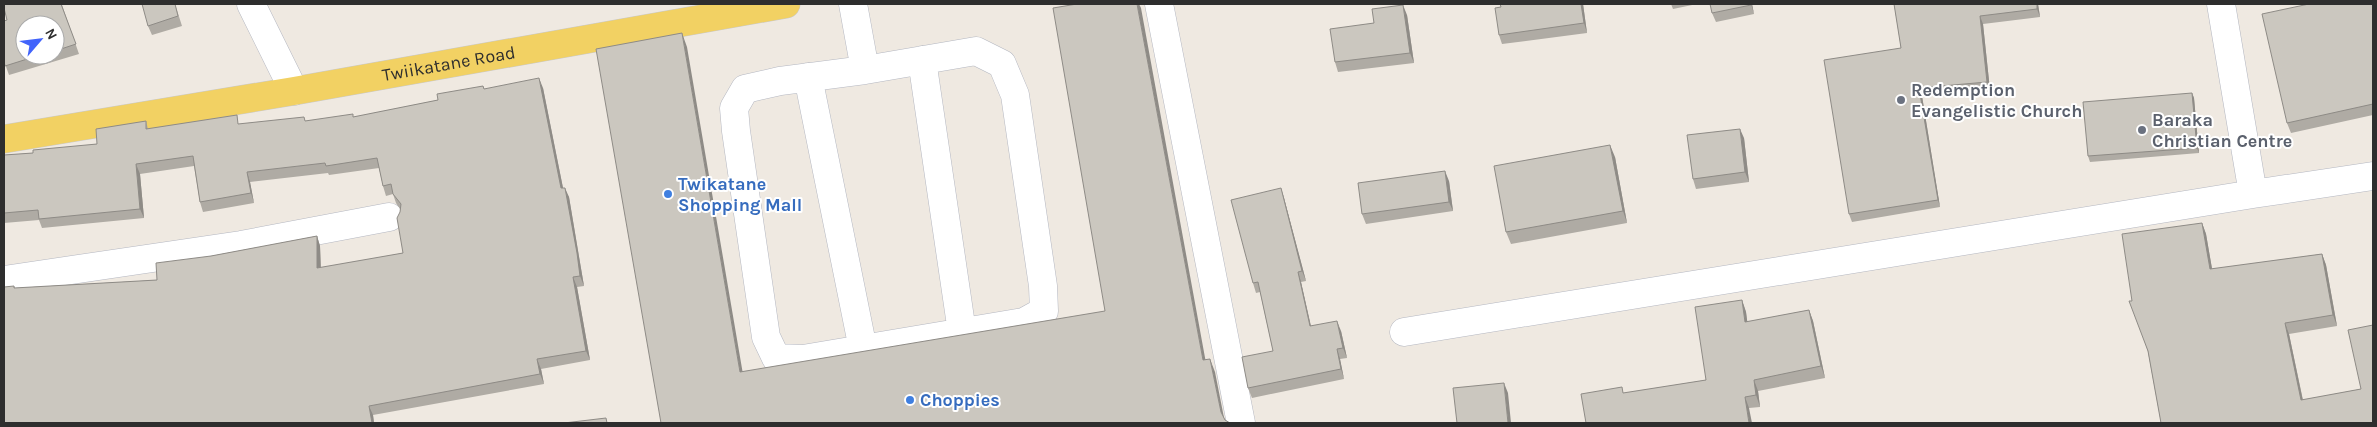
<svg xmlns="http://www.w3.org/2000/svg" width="2377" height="427" viewBox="0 0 2377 427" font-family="Karla,sans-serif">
<rect width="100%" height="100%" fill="#efe9e1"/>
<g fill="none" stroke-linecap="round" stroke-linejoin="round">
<defs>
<path id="minor" d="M251,4L294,91
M853,4L865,70
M1159,4L1241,423
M976,51L1002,64L1015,95L1043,286L1044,311L1024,322L803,359L776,358L766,337L736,131L734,108L745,89L780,81L865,70Z
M922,60L962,332
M808,77L863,349
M2253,194L2373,176
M4,280L241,245L389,217
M1404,332L2253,194L2221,4"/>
<g id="major">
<path id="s1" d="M4,139L294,91L786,4"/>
</g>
</defs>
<use href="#minor" stroke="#b4b7c1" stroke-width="29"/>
<use href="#major" stroke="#c9c9c9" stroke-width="29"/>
<use href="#minor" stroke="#fff" stroke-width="28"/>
<use href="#major" stroke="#f2d163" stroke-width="28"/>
</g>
<path fill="#afaba4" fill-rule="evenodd" d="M4,4H64L62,5L79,54L9,75L4,61L7,20ZM55,25V55H25Z
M175,4L182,26L152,35L148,26Z
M1583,4L1587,33L1502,44L1499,35Z
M1671,4H1697L1673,9Z
M1752,4L1754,14L1716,22L1712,13Z
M1894,4H2038L2040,17L1983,24L1990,90L1922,96L1940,207L1852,222L1849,214L1901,48Z
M2373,4V115L2291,133L2287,123Z
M1407,15L1414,63L1338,72L1335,62L1374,23Z
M483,86L484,89L543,88L563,188L569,197L580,263L584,286L577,287L590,360L541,369L544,384L373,415L374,423H4L14,286L15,288L157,280L211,256L317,236L320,246L321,268L403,253L400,209L396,203L393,194L386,196L383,186L379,168L329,175L328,173L250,182L254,203L203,212L200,202L194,166L140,174L144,218L42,228L39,220L4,223V155L33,153L97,144L146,121L148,129L240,124L306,121L354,117L438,100Z
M2192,93L2194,98L2199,153L2090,162L2088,156Z
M1744,138L1749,182L1696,189L1693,179Z
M1615,157L1627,223L1511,244L1506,232Z
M1449,181L1453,211L1366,224L1362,214Z
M1281,188L1284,198L1306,281L1301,282L1311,326L1341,331L1347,358L1340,359L1344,379L1252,398L1248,388L1273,351L1260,292L1256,293L1253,283Z
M2202,223L2206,234L2212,269L2322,254L2326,265L2337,326L2289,334L2303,400L2361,389L2373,423H2161L2148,352L2132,301Z
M1742,300L1746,312L1747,322L1809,310L1813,321L1825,378L1758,391L1760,407L1749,408L1625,393L1706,380Z"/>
<path fill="#8e8b86" d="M1137,4H1139L1141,8L1208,374L1203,360Z
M1581,4H1583L1587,33L1584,23Z
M1751,4H1752L1754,14Z
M2037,4H2038L2040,17L2037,9Z
M1403,5L1407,15L1414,63L1410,53Z
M1980,16L1983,24L1990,90L1987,82Z
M682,33L687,47L745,386L740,372Z
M539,78L543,88L565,198L561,188Z
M1919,88L1922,96L1940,207L1938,200Z
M2192,93L2194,98L2199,153L2197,148Z
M1740,129L1744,138L1749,182L1745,172Z
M1610,145L1615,157L1627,223L1623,211Z
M136,164L140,174L144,218L140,209Z
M1445,171L1449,181L1453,211L1449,202Z
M247,172L250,182L254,203L251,193Z
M565,188L569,197L584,286L580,276Z
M1281,188L1284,198L1306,281L1302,271Z
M2202,223L2206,234L2214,280L2210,269Z
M317,236L320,246L321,278L317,268Z
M2322,254L2326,265L2337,326L2333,315Z
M1298,272L1301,282L1313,336L1310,326Z
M573,277L577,287L590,360L586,351Z
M1742,300L1746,312L1749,334L1745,322Z
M1809,310L1813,321L1825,378L1821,366Z
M1337,321L1341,331L1347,358L1343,348Z
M2285,323L2289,334L2305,411L2301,400Z
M1337,349L1340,359L1344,379L1341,369Z
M537,359L541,369L544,384L540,374Z
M1210,359L1215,372L1225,423L1221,412Z
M1754,380L1758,391L1760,407L1756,395Z
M1504,383L1508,393L1511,423H1508Z
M1745,397L1749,408L1752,423H1749Z
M369,406L373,415L374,423H372Z"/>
<path fill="#cbc7bf" stroke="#8e8b86" d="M4,4H61L76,44L55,51V25H25V55H40L5,66L4,61V21L7,20L4,8Z
M142,4H175L178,16L148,26Z
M1077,4H1137L1203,360L1210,359L1221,412L1225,420L1230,423H661L596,49L682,33L740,372L1105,311L1053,8Z
M1500,4H1581L1584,23L1499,35L1495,8L1501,7Z
M1710,4H1751V5L1712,13Z
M1894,4H2037V9L1980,16L1987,82L1919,88L1938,200L1849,214L1824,60L1901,48Z
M2309,4H2373V104L2287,123L2262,14Z
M1403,5L1410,53L1335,62L1330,29L1374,23L1372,9Z
M539,78L561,188H565L577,253L580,276L573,277L586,351L537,359L540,374L369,406L372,423H4V287L14,286V288L157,280L156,263L211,256L317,236V268L403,253L397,218L400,212L401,204L393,194L391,184L383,186L377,158L326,166L325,163L247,172L251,193L200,202L193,156L136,164L140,209L39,219L38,210L4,213V155L33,153V150L97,144L96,129L146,121V129L237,115L238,124L304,117L305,121L353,114V117L438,100L437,94L483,86L484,89Z
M2192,93L2197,148L2088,156L2083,102Z
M1740,129L1745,172L1693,179L1687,135Z
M1610,145L1623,211L1506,232L1494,166Z
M1445,171L1449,202L1362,214L1358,183Z
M1281,188L1302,271L1298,272L1310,326L1337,321L1343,348L1337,349L1341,369L1248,388L1242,357L1273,351L1258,282L1253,283L1231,200Z
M2202,223L2210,269L2322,254L2333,315L2285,323L2301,400L2361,389L2348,330L2373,325V423H2159H2161L2148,351L2129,301H2132L2122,234Z
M1742,300L1745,322L1809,310L1821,366L1754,380L1756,395L1745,397L1749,423H1586L1581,394L1622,387L1623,393L1706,380L1695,307Z
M1504,383L1508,423H1457L1453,388Z
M606,418L607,423H564Z"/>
<g fill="#6b7280" stroke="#fff" stroke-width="2">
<circle cx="1901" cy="100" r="5"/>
<circle cx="2142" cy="130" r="5"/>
</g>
<g fill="#3f7fe0" stroke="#fff" stroke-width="2">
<circle cx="668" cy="194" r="5"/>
<circle cx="910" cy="400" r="5"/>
</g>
<g text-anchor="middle" stroke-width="4" stroke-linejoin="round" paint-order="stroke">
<g font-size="18" fill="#2e2e2e" stroke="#fff">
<text dy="6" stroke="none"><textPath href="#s1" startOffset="451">Twiikatane Road</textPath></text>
</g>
<g font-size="18" font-weight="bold" fill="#5b616d" stroke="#fff" text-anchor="start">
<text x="1911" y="96">Redemption<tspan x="1911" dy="21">Evangelistic Church</tspan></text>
<text x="2152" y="126">Baraka<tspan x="2152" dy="21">Christian Centre</tspan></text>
</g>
<g font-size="18" font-weight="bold" fill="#366cbe" stroke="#fff" text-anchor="start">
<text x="678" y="190">Twikatane<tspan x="678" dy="21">Shopping Mall</tspan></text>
<text x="920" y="406">Choppies</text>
</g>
</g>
<rect width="2377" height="427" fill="none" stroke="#2e2e2e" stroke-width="10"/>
<g transform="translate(40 40) rotate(62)"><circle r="24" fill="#ffffff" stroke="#ababab"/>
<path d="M0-4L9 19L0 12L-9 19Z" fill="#4264fb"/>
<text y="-8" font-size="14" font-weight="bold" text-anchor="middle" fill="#2e2e2e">N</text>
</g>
</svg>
